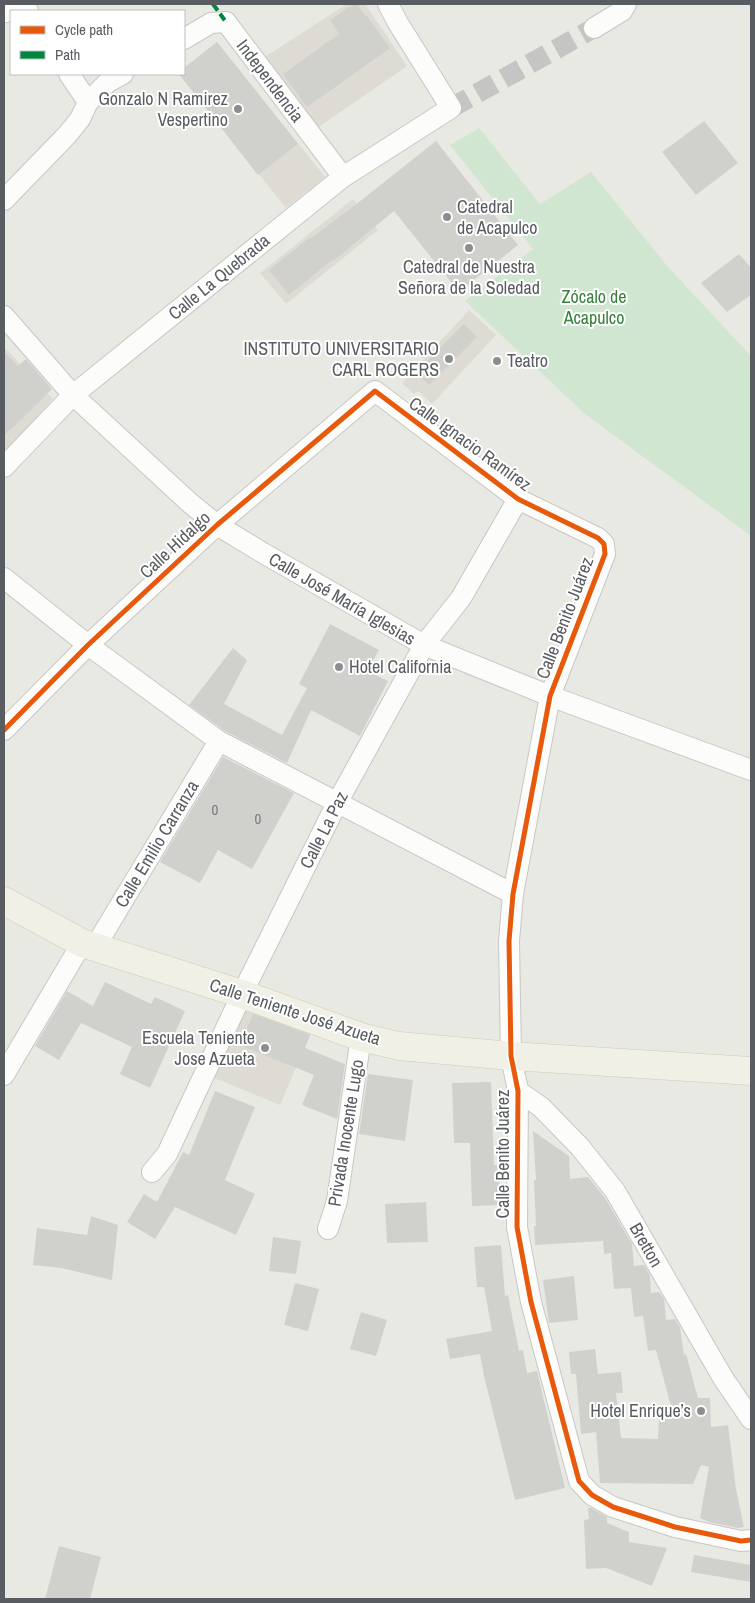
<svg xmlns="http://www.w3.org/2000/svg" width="755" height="1603" font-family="'Archivo Narrow',sans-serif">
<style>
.education{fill:#dddbd3}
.green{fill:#d1e6d0}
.building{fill:#d0d0cd}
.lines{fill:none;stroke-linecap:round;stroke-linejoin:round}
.minor-tunnel{stroke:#c5c6c3;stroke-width:20;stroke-dasharray:20 10;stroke-linecap:butt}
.minor-casing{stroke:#c6c7c6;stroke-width:22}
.tertiary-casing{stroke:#c6c7c6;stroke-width:27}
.primary-casing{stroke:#d0c9b2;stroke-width:29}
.minor{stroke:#fcfcfb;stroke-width:20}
.tertiary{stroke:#fcfcfb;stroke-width:25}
.primary{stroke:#f1f0e7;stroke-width:28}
.quiet{stroke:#00873e;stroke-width:4;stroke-dasharray:8 4;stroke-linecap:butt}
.cycleway-casing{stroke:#fff;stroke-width:8}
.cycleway{stroke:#e8590c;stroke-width:5}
.poi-dot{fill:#8b8e8f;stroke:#fff;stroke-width:2}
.labels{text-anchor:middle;stroke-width:4;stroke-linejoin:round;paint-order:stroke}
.number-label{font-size:15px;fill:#787b7d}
.street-label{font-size:18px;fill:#595d61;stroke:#fff}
.poi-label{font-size:18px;fill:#595d61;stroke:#fff;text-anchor:end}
.park-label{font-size:18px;fill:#38823d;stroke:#fff}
</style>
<rect width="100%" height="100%" fill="#e9e9e4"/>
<path class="education" d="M347 4H365L407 66 313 131 260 60Z
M217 42 325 177 286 208 179 74H184V68Z
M353 199 378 230 286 304 260 273Z
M469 310 496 335 432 404 418 391 414 394 402 383Z
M4 347 53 399 4 453Z
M245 1000 313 1028 280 1105 212 1077Z"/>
<path class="green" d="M479 128 540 204 591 172 669 268 751 356V536L585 414 465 301 533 249 450 145Z"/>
<path class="building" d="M354 4H357L365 16 366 15 390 48 307 107 283 74 339 34 330 20Z
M217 42 298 144 258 175 179 74H184V68Z
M704 121 738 163 696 195 662 152Z
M436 141 518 245 459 292 394 211 333 261 332 260 289 295 269 270 309 238 310 239 354 206Z
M739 254 751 268V295L727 312 701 283Z
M464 324 477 337 429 385 416 372Z
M4 352 18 366 26 359 52 389 4 436Z
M330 624 379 650 367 671 388 681 360 736 311 710 287 763 225 731 189 705 233 648 247 660 224 704 282 735 307 688 299 684Z
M223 757 294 793 252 869 218 850 200 883 160 862Z
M105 982 151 1004 155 997 185 1011 150 1088 120 1074 132 1047 81 1023 59 1060 35 1046 67 991 93 1006Z
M253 1014 310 1035 305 1048 345 1064 337 1119 302 1105 314 1075 240 1045Z
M368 1074 413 1080 405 1141 359 1134Z
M491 1082 494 1165H499L500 1205 472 1206 470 1143H454L452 1083Z
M215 1091 255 1107 225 1180 255 1194 236 1235 175 1207 155 1239 127 1222 144 1194 157 1202 183 1152 189 1155Z
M533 1131 569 1156 570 1179 588 1177 605 1198 632 1244 634 1266 644 1265 650 1275 651 1293 659 1292 664 1299 666 1320 675 1319 680 1327 684 1355 686 1354 698 1398H710L711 1427 728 1425 736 1489 744 1527 738 1528 709 1522 700 1518 709 1467 701 1465 693 1484 600 1483 596 1432 581 1434 576 1374H571L569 1352 595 1349 598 1374 621 1372 623 1393H616L621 1438 658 1439 659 1414H673L656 1350 648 1351 643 1316 634 1317 631 1288 614 1289 611 1253 604 1254 603 1241 535 1245 534 1226H536L534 1180H536Z
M426 1202 428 1242 387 1243 385 1204Z
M91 1216 118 1225 112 1280 61 1268 33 1265 37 1228 87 1235Z
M273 1237 301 1241 296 1274 269 1271Z
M501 1245 505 1296 508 1295 519 1351 523 1350 527 1373 537 1371 565 1488 515 1500 484 1376 480 1354 450 1359 446 1339 492 1331 484 1287H477L474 1247Z
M574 1276 578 1320 549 1323 543 1280Z
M295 1283 319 1289 308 1331 284 1325Z
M361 1312 387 1320 376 1356 350 1349Z
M588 1508H591L607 1517V1523L629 1532V1542L667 1548 652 1586 606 1568 586 1569 584 1520 589 1519Z
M59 1546 101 1557 90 1599H45Z
M694 1555 751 1565V1582L691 1572Z"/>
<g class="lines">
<path class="minor-tunnel" d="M451 108 594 28"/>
<g class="minor-casing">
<path id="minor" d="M23 4 28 11
M594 28 622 11 626 4
M184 39 211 23 226 22 343 177
M69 74 88 102
M4 200 67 135 80 119 88 102 108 82 123 74
M4 316 73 395 190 503 217 525 263 553 424 645 550 696 751 770
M4 467 73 395 343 177 451 108 398 23 388 4
M4 578 88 645 219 741 513 894
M4 730 88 645 217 525 375 391 518 499 598 538 604 544 605 554 550 696 513 894 509 941 511 1056 518 1091 517 1227 531 1302 579 1481 592 1495 613 1507 675 1527 741 1541 751 1540
M95 947 219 741
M4 1075 82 943
M518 1091 541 1107 580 1147 615 1191 723 1378 751 1419
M152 1172 167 1154 242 994 337 803 424 645 461 598 518 499
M328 1229 337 1201 361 1037"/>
</g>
<g class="tertiary-casing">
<path id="tertiary" d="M4 10 13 4"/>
</g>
<g class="primary-casing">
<path id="primary" d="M4 901 82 943 242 994 361 1037 399 1046 511 1056 751 1071"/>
</g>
<use href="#minor" class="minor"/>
<use href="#tertiary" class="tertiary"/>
<use href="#primary" class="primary"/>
<path class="quiet" d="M213 4 226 22"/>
<g class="cycleway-casing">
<path id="cycleway" d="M4 730 88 645 217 525 375 391 518 499 598 538 604 544 605 554 550 696 513 894 509 941 511 1056 518 1091 517 1227 531 1302 579 1481 592 1495 613 1507 675 1527 741 1541 751 1540"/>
</g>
<use href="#cycleway" class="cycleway"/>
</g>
<g class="poi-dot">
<circle cx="238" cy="109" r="5"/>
<circle cx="447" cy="217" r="5"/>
<circle cx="469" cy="248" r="5"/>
<circle cx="449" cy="359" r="5"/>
<circle cx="497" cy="361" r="5"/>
<circle cx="339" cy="667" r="5"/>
<circle cx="265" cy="1048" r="5"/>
<circle cx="701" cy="1411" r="5"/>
</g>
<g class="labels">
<g class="number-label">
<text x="215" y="815">0</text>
<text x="258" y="824">0</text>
</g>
<g class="street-label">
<text transform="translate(270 81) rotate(53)" y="6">Independencia</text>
<text transform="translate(219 277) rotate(-39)" y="6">Calle La Quebrada</text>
<text transform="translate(470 444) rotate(36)" y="6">Calle Ignacio Ramírez</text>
<text transform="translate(175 545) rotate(-43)" y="6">Calle Hidalgo</text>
<text transform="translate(342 599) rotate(30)" y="6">Calle José María Iglesias</text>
<text transform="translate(565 618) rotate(-69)" y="6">Calle Benito Juárez</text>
<text transform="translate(324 830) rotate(-63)" y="6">Calle La Paz</text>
<text transform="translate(157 844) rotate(-59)" y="6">Calle Emilio Carranza</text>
<text transform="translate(295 1012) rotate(18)" y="6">Calle Teniente José Azueta</text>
<text transform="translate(346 1133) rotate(-81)" y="6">Privada Inocente Lugo</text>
<text transform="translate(503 1154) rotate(-90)" y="6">Calle Benito Juárez</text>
<text transform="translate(646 1245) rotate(60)" y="6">Bretton</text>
</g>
<g class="poi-label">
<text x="228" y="105">Gonzalo N Ramirez<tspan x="228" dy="21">Vespertino</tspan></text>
<text x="457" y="213" text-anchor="start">Catedral<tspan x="457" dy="21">de Acapulco</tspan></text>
<text x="469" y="273" text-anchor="middle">Catedral de Nuestra<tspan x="469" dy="21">Señora de la Soledad</tspan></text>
<text x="439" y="355">INSTITUTO UNIVERSITARIO<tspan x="439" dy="21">CARL ROGERS</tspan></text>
<text x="507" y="367" text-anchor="start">Teatro</text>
<text x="349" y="673" text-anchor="start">Hotel California</text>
<text x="255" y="1044">Escuela Teniente<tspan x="255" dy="21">Jose Azueta</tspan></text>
<text x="691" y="1417">Hotel Enrique’s</text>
</g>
<g class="park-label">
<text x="594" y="303">Zócalo de<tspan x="594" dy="21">Acapulco</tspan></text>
</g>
</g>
<rect width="755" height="1603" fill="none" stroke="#595d61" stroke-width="10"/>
<rect x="10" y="10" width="175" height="65" fill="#ffffff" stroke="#bdbec0"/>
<rect x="20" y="26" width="25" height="8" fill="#e8590c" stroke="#bdbec0"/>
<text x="55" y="35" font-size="15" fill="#595d61">Cycle path</text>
<rect x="20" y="51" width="25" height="8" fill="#00873e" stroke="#bdbec0"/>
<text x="55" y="60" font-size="15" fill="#595d61">Path</text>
</svg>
